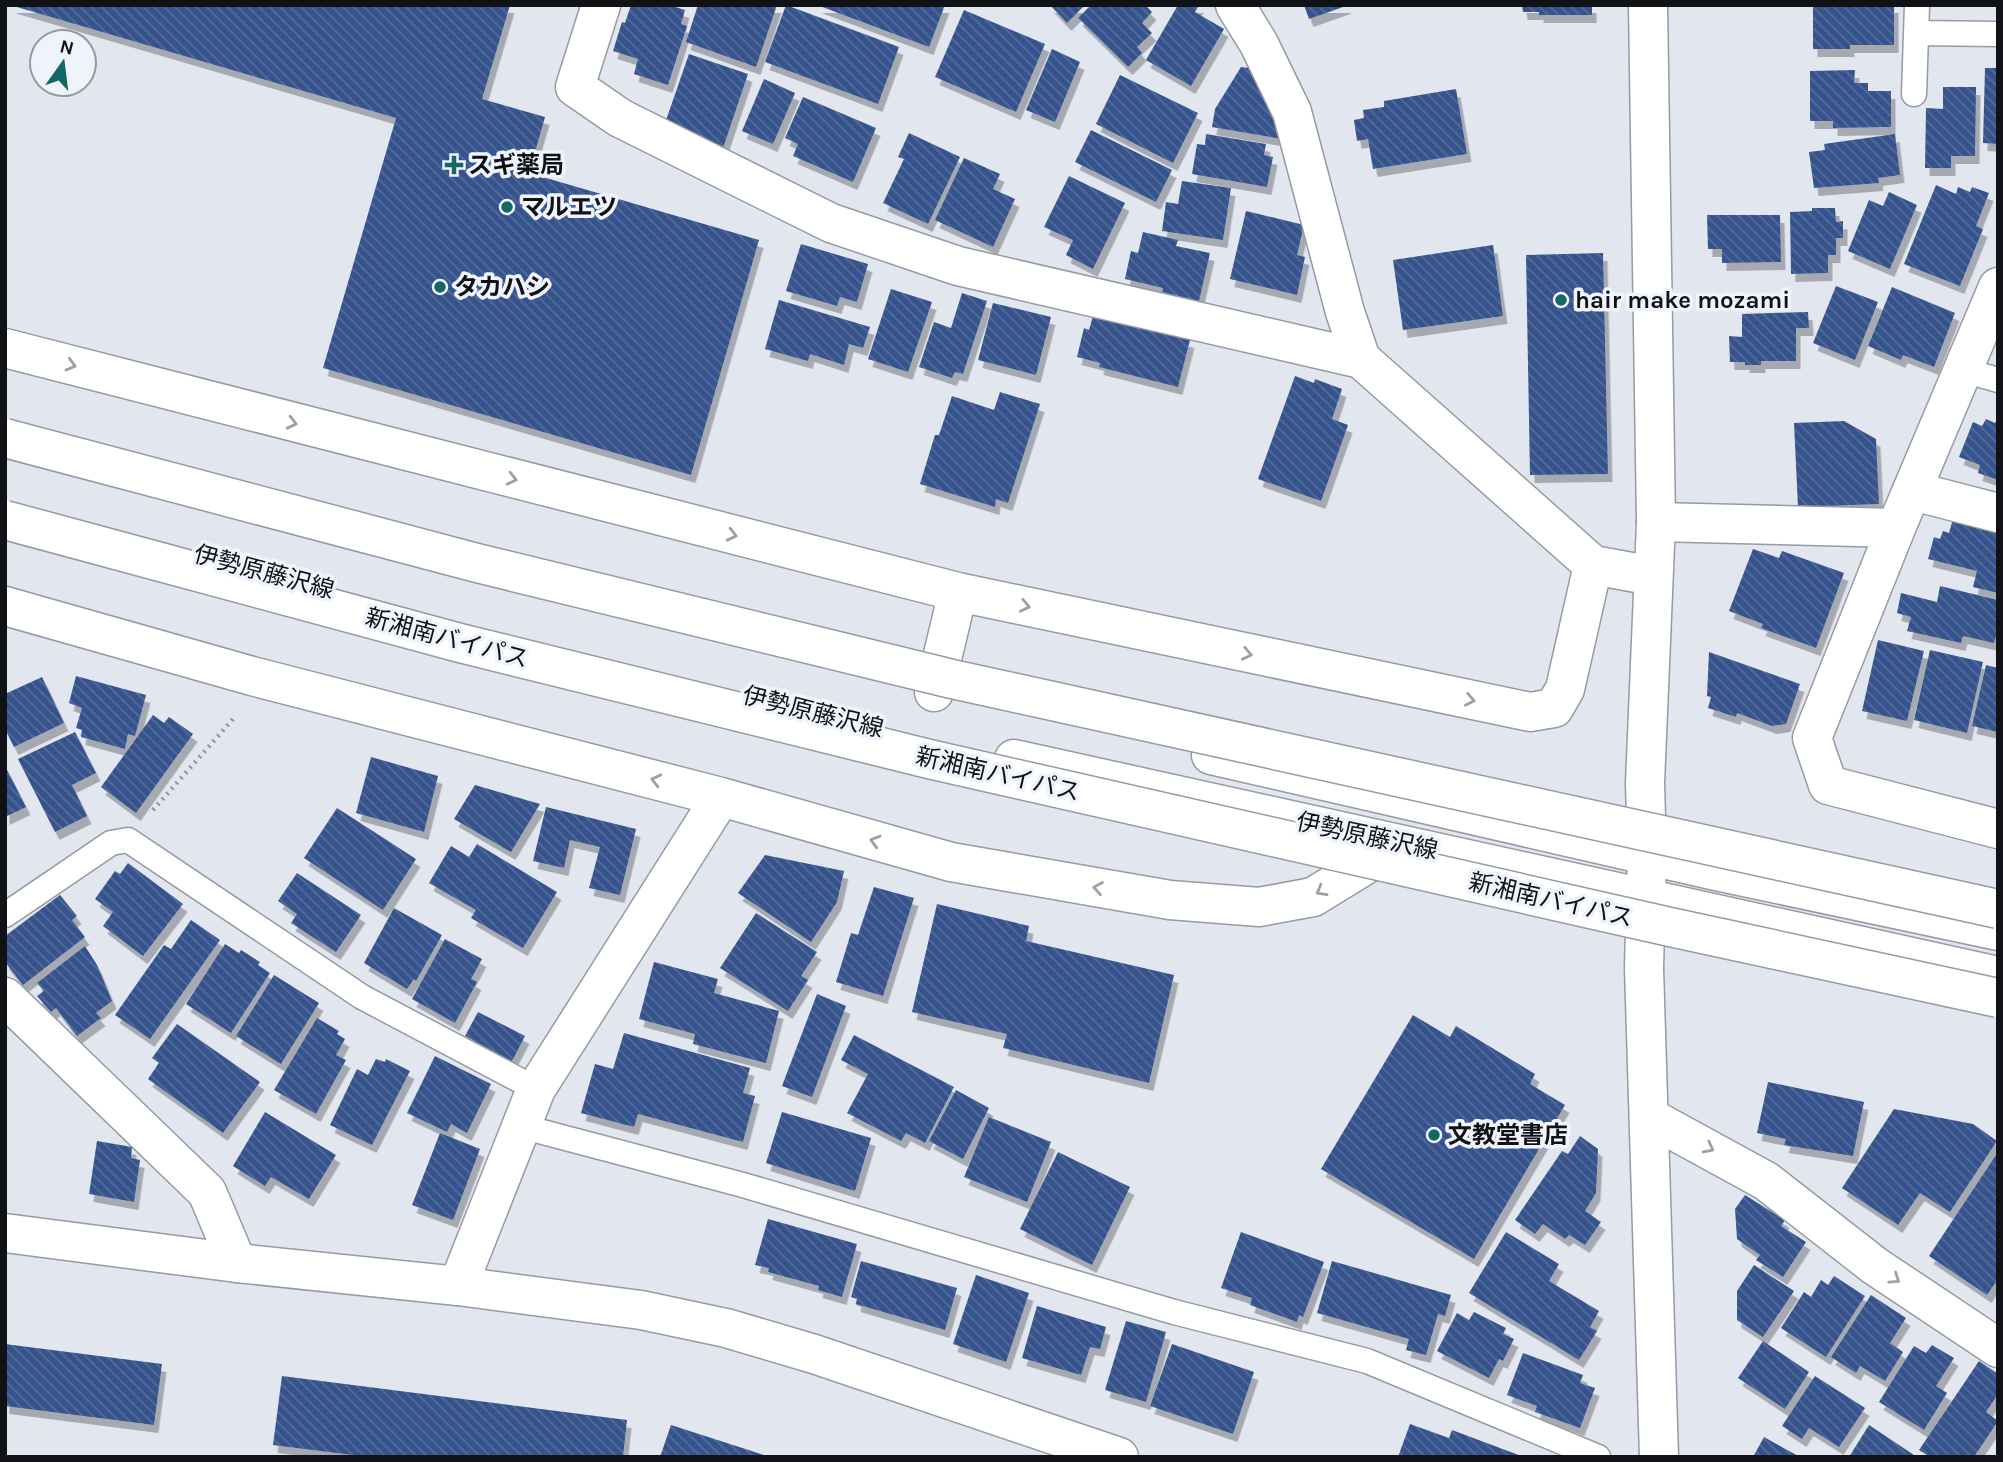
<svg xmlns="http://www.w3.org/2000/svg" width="2003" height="1462" font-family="Karla,'Noto Sans JP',sans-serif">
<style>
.building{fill:url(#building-back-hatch);filter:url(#shadow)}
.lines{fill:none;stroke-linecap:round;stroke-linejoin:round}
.service-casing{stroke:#969aa2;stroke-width:27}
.minor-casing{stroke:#969aa2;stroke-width:41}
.tertiary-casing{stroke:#969aa2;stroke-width:41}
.primary-casing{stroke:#969aa2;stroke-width:41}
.path{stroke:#92959c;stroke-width:4.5;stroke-dasharray:2 5;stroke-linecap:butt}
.service{stroke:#fff;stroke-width:24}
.minor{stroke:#fff;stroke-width:38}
.tertiary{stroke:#fff;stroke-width:38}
.primary{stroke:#fff;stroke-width:38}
.motorway-bridge-casing{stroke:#969aa2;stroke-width:41;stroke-linecap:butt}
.motorway-bridge{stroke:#fff;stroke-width:38}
.oneway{stroke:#9fa0a1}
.poi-dot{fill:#166567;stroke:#eff4fc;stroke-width:2.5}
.labels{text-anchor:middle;stroke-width:7;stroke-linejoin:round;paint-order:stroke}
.poi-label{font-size:24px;font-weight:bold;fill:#101215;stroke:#eff4fc;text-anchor:start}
.street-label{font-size:24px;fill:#101215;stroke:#eff4fc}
</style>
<defs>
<pattern id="building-back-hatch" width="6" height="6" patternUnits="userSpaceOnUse" patternTransform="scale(1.75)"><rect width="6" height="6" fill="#36538d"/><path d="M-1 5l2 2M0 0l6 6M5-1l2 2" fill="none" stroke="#566c98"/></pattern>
<filter id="shadow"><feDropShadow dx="4.5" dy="8" stdDeviation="0" flood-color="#0004"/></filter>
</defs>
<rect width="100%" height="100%" fill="#e2e6ef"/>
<path class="building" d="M10 5H510L482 99 545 117 529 173 759 240 691 475 323 368 396 118Z
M631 5H669L685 10 681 24 687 26 668 85 634 74 638 59 613 51 622 22 625 23Z
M698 5H777L756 67 686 42Z
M786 5 899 47 878 104 765 62Z
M817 5H945L929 47Z
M1050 5H1085L1067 23Z
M1091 5H1145L1152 12 1142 23 1152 33 1137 47 1142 53 1128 67 1078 18Z
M1178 5H1199L1195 12 1224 29 1191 86 1146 60Z
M1304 5H1346V6L1309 19Z
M1522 5H1592V15H1539V12H1523Z
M1813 5H1894V45H1850V49H1813Z
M964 10 1045 44 1016 112 935 77Z
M1052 49 1080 62 1055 122 1026 110Z
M689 54 748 74 721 154 664 126Z
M1241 67 1259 69 1257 85 1265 87 1263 99 1271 101 1282 139 1212 127 1215 109Z
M1985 68H1998V144L1983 143Z
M1855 70 1854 83H1868V91H1891V127L1833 128V121H1810V71Z
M1120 75 1198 113 1173 163 1096 124Z
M764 79 795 93 773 144 742 131Z
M1943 87H1976L1975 156H1951V168H1925L1926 108 1943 109Z
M1456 89 1467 154 1373 169 1368 139 1357 141 1354 120 1364 118 1363 110 1384 107V101Z
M803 97 876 128 853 182 793 156 798 144 785 138Z
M1091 130 1172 170 1156 202 1075 162Z
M909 133 960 157 928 224 883 203 904 159 898 157Z
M1206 134 1266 144 1264 155 1273 157 1267 187 1192 174 1197 144 1205 145Z
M1895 134 1900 175 1878 178 1879 183 1814 188 1809 152 1825 150 1824 144Z
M964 158 1000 174 993 189 1015 199 993 247 935 220Z
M1069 176 1125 203 1093 269 1066 255 1073 240 1044 227Z
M1182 181 1231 188 1223 240 1162 231 1166 202 1178 204Z
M1936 185 1956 194 1958 187 1970 192 1972 187 1989 193 1976 226 1983 229 1960 286 1904 264Z
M1889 192 1917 205 1890 269 1848 251 1869 200 1883 206Z
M1812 208H1835L1836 222 1843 221V238H1836V255H1828V273L1791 274 1790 212 1812 211Z
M1246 211 1304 225 1297 255 1305 257 1297 295 1230 279Z
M1707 215H1780L1781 262 1722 263V249H1708Z
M1143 232 1178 240 1176 246 1210 253 1199 301 1162 292 1163 288 1125 279 1131 251 1138 253Z
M801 244 868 264 857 302 840 297 837 306 786 291Z
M1493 245 1503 316 1403 330 1393 260Z
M1603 253 1608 474 1530 475 1526 255Z
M1836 286 1878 302 1855 360 1813 343Z
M1892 287 1955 313 1934 367 1903 355 1901 360 1868 346Z
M891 289 932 302 908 372 868 359Z
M962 293 987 301 963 374 955 372 952 378 919 367 934 322 951 328Z
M779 300 870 327 863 348 849 344 844 365 810 354 808 361 765 349Z
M993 303 1051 317 1036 375 978 360Z
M1808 312 1809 328H1796V361H1761V365H1745V362H1730L1729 336 1742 337V314Z
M1093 316 1190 340 1178 387 1099 367 1100 363 1077 357 1084 328 1089 330Z
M1295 376 1314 383 1315 379 1342 389 1332 419 1348 425 1321 501 1258 479Z
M1000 392 1040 404 1008 503 996 499 995 507 920 484 935 435H939L952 396 994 410Z
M1998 418V480L1978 473 1980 465 1959 457 1973 422 1982 426 1986 419 1995 423Z
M1844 421 1876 439 1879 504 1798 507 1794 423Z
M1953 519 1998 531V593L1973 587 1977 571 1928 559 1934 537 1940 539 1943 531 1949 533Z
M1753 549 1779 558 1782 551 1844 573 1816 648 1761 628 1763 624 1729 611Z
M1940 586 1998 600V630L1994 643 1963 636 1961 643 1907 631 1911 617 1897 613 1901 593 1937 602Z
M1878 640 1924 651 1907 721 1862 711Z
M1930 650 1983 662 1967 733 1914 720Z
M1709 652 1800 684 1786 724 1772 726 1737 713 1736 717 1708 708 1711 697 1707 696Z
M1986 665 1998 668V732L1972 726Z
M76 676 146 695 135 736 128 734 125 749 81 737 82 730 76 728 82 708 69 703Z
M42 677 64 723 14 747 5 729V694Z
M153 715 164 723 169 717 193 734 136 813 101 787Z
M75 732 96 773 72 785 87 816 55 832 18 759Z
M371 757 438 776 424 832 356 813Z
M5 766 26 807 5 817Z
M475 785 540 804 511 852 454 819Z
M546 807 636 829 620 895 589 888 600 847 570 840 564 868 533 861Z
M337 808 416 859 383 910 304 858Z
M477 844 557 892 523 948 471 918 476 910 429 883 451 846 469 857Z
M765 855 844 871 837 902 811 942 738 893Z
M128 863 183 904 143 956 103 926 113 912 95 899 115 871 120 874Z
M297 873 361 915 336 952 291 923 297 914 278 901Z
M874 887 914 898 883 996 836 982 851 933 858 935Z
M60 895 77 916 72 920 85 937 23 985 5 962V936Z
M937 904 1029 926 1026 941 1174 975 1149 1083 1003 1048 1007 1034 912 1012Z
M394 908 442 935 416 981 414 979 407 989 364 963Z
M756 913 817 952 801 976 808 980 788 1011 720 968Z
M191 920 220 940 150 1039 115 1015 164 945 171 949Z
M445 939 482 959 471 979 477 982 455 1023 412 999Z
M225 944 239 953 241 950 260 962 258 965 270 973 231 1033 186 1004Z
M85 946 97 965 112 1001 96 1013 101 1018 77 1036 56 1008 51 1012 37 996 44 991 37 983Z
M654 962 718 979 714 993 779 1011 766 1063 693 1044 695 1034 639 1019Z
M274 975 319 1003 281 1064 236 1036Z
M817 994 846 1006 812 1097 782 1086Z
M478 1012 525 1036 512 1061 465 1036Z
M1413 1015 1450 1037 1456 1026 1535 1074 1530 1084 1565 1105 1474 1259 1321 1169Z
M317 1018 339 1031 337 1034 345 1039 336 1055 346 1060 316 1114 274 1090Z
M177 1024 260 1082 223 1133 148 1079 159 1063 152 1058Z
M624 1033 750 1068 743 1093 755 1096 743 1142 638 1114 634 1127 581 1113 595 1064 613 1069Z
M854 1035 954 1087 925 1143 906 1133 901 1141 847 1113 868 1074 841 1060Z
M435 1056 491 1084 467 1133 451 1124 447 1132 407 1113Z
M376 1059 385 1062 386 1059 410 1071 372 1145 330 1125 357 1069 368 1075Z
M1768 1082 1864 1102 1853 1156 1784 1145 1786 1139 1757 1133Z
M956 1090 989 1108 963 1159 929 1141Z
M1894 1109 1973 1124 1997 1141 1950 1212 1920 1193 1898 1225 1842 1188Z
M265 1112 336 1155 309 1199 271 1177 265 1186 233 1166Z
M782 1112 871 1138 855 1191 766 1163Z
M989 1117 1051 1142 1027 1202 964 1177Z
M440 1133 480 1149 453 1220 412 1205Z
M1580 1136 1598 1149 1596 1193 1585 1211 1601 1222 1585 1245 1569 1235 1565 1239 1543 1224 1535 1234 1515 1220 1562 1151 1568 1154Z
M97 1141 132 1147 131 1158 140 1160 134 1202 89 1194Z
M1058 1152 1130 1187 1092 1265 1020 1229Z
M1998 1152V1279L1987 1295 1929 1256Z
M1745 1195 1785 1220 1781 1226 1806 1242 1783 1277 1756 1260 1760 1255 1737 1239 1735 1209Z
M768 1219 857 1244 842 1297 818 1290 819 1286 768 1272 769 1268 755 1265Z
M1241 1232 1324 1262 1303 1317 1299 1315 1297 1322 1250 1305 1252 1298 1221 1288Z
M1506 1232 1559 1264 1549 1281 1599 1311 1590 1327 1597 1331 1579 1360 1469 1293Z
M861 1261 957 1288 945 1330 856 1304 857 1299 851 1297Z
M1332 1261 1451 1295 1445 1316 1438 1314 1426 1355 1406 1350 1409 1339 1317 1313Z
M1754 1265 1794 1291 1763 1337 1737 1320V1291Z
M976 1275 1029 1293 1006 1362 953 1344Z
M1834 1276 1865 1296 1826 1357 1781 1328 1804 1292 1811 1297 1821 1280 1828 1285Z
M1871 1295 1906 1318 1890 1343 1903 1352 1885 1381 1860 1366 1856 1373 1831 1357Z
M1037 1306 1106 1327 1100 1349 1090 1347 1081 1375 1022 1358Z
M1474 1312 1506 1328 1503 1334 1514 1339 1503 1361 1499 1359 1489 1378 1437 1351 1457 1313 1469 1320Z
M1126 1321 1166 1332 1146 1402 1105 1390Z
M1763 1341 1809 1372 1785 1409 1738 1378Z
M5 1344 162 1364 154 1425 5 1406Z
M1172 1344 1254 1372 1233 1434 1150 1406Z
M1932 1345 1954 1358 1936 1386 1947 1393 1924 1430 1879 1402 1914 1346 1926 1353Z
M1523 1353 1583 1375 1580 1383 1595 1388 1580 1428 1535 1412 1537 1406 1507 1395Z
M1979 1361 1998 1374V1394L1986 1412 1998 1421 1974 1457H1930L1919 1450Z
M282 1376 627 1420 623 1457H368L273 1445Z
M1815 1376 1865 1408 1839 1447 1809 1428 1802 1439 1782 1426Z
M1410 1424 1449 1438 1452 1430 1524 1457H1398Z
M671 1425 767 1456V1457H660Z
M1869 1425 1917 1457H1849Z
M1764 1437 1800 1457H1753Z"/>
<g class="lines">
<g class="service-casing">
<path id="service" d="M1916 33 1998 34
M1914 94 1917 5
M1963 370 1998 380
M5 915 111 843 128 840 362 997 536 1089
M520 1126 743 1185 1174 1312 1367 1361 1598 1457"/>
</g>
<g class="minor-casing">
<path id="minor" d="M601 5 575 87 620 118 831 223 958 266 1361 359
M1235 5 1259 44 1292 112 1345 312 1361 359 1593 565 1653 576
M1998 287 1896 528 1812 738 1828 785 1998 829
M5 348 958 592 934 692
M1913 491 1998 513
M1656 522 1896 528
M958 592 1530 712 1554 708 1565 689 1593 565
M5 606 252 676 721 797 951 862 1170 900 1259 907 1313 897 1396 846
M5 997 207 1192 237 1263
M1649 1117 1766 1181 1875 1266 1998 1348
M458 1286 536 1089 721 797"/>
</g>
<g class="tertiary-casing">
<path id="tertiary" d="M1648 5 1656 522 1645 783 1647 854 1644 968 1659 1457
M5 1233 237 1263 458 1286 641 1310 726 1328 814 1354 1119 1457"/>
</g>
<g class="primary-casing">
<path id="primary" d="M1211 755 1716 871 1998 931
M1014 759 1998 976"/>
</g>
<path class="path" d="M153 810 233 719"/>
<use href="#service" class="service"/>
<use href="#minor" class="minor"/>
<use href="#tertiary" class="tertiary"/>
<use href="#primary" class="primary"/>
<g class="motorway-bridge-casing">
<path id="motorway-bridge" d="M5 438 477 563 952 679 1998 909
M5 520 460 643 929 759 1670 927 1998 998"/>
</g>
<use href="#motorway-bridge" class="motorway-bridge"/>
</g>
<defs><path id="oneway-chevron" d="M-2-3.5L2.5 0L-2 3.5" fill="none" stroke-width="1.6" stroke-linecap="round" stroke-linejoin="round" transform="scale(1.75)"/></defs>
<g class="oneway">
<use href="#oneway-chevron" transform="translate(71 365) rotate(15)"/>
<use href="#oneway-chevron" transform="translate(292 423) rotate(14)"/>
<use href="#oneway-chevron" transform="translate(512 479) rotate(14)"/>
<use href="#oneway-chevron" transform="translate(732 535) rotate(14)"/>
<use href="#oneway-chevron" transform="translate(1025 606) rotate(12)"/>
<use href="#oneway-chevron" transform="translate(1247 654) rotate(12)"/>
<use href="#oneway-chevron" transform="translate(1470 700) rotate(11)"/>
<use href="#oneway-chevron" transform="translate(656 780) rotate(-166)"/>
<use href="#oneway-chevron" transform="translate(875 841) rotate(-164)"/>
<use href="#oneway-chevron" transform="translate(1098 888) rotate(-170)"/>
<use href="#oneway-chevron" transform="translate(1321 891) rotate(150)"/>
<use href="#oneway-chevron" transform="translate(1709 1148) rotate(28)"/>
<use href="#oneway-chevron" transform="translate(1895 1279) rotate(34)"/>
</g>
<g class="poi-dot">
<path d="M450.5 154.5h7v7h7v7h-7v7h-7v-7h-7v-7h7z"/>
<circle cx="507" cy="207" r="7"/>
<circle cx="440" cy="287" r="7"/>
<circle cx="1561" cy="300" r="7"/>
<circle cx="1434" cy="1135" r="7"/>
</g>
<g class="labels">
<g class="poi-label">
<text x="468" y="173">スギ薬局</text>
<text x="521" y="215">マルエツ</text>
<text x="454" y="295">タカハシ</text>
<text x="1575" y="308">hair make mozami</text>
<text x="1448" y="1143">文教堂書店</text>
</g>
<g class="street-label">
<text transform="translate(264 572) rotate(15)" y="8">伊勢原藤沢線</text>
<text transform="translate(447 638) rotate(15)" y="8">新湘南バイパス</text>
<text transform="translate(813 712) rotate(14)" y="8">伊勢原藤沢線</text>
<text transform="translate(998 774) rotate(13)" y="8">新湘南バイパス</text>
<text transform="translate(1367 836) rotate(12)" y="8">伊勢原藤沢線</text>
<text transform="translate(1551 900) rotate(13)" y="8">新湘南バイパス</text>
</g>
</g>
<rect width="2003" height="1462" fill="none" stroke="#101215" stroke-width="14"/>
<g transform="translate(63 63) rotate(14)"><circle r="33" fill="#eff4fc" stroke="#969aa0" stroke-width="2"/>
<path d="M0-5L12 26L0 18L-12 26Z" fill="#166567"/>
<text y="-10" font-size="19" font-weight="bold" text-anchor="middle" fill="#101215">N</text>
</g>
</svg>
